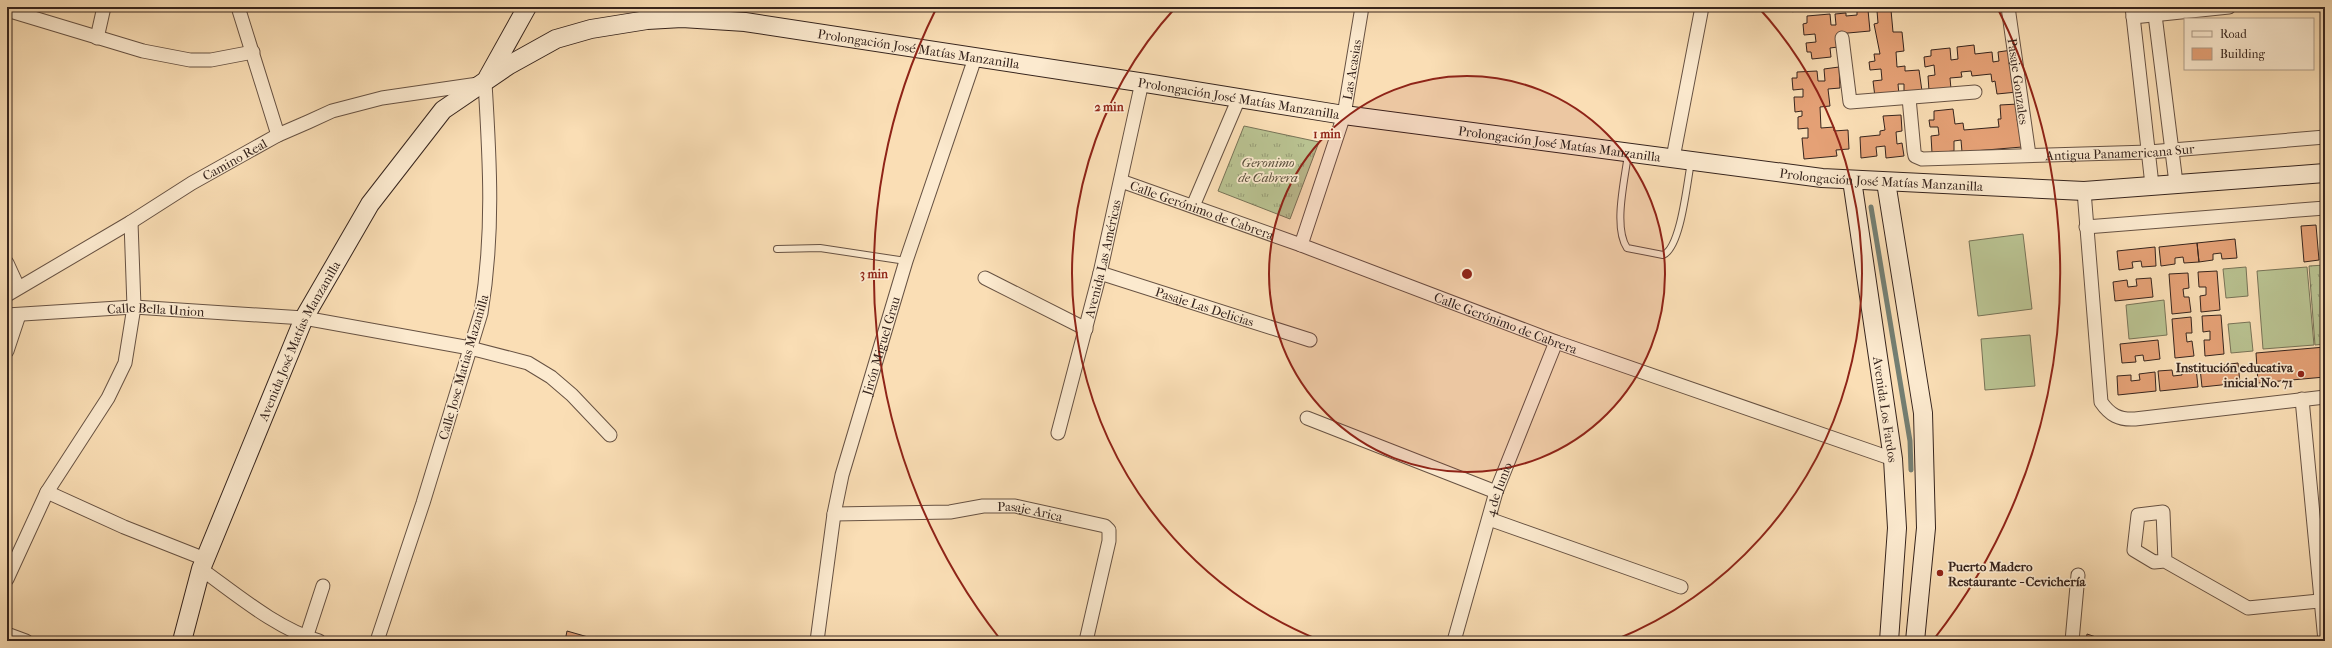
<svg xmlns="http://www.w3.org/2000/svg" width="2332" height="648" font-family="'IM FELL French Canon',serif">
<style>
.grass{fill:url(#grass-tufts);stroke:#787357}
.garden{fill:#b9c291;stroke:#787357}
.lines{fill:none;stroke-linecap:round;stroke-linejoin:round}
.stream{stroke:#747f73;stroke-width:5}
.building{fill:#e5a176;stroke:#36241d}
.lane-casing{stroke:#675243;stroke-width:8}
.street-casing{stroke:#675243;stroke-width:15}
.secondary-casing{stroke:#36241d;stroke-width:20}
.path{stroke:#36241d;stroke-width:2.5;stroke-dasharray:3 2;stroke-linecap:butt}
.lane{stroke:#fceacf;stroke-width:6}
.street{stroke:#fceacf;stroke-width:13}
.secondary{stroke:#fceacf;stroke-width:18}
.ring{fill:none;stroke:#8f2418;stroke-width:2}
.poi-dot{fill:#8f2418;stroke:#fceacf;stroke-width:1.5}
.labels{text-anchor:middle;stroke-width:3.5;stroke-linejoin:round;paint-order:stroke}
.street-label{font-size:13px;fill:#36241d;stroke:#fceacf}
.park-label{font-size:13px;font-style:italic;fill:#574c3a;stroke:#fceacf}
.poi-label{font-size:13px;font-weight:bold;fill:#36241d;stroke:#fceacf;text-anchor:end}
.centre{fill:#8f2418;stroke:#fceacf;stroke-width:2}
.ring-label{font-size:12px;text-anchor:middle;font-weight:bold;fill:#8f2418;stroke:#fceacf;stroke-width:3.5;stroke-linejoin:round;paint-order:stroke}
</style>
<defs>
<pattern id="grass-tufts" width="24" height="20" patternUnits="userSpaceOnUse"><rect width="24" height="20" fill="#b9c291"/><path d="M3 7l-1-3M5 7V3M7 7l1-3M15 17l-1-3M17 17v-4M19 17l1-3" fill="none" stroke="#979d76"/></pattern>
</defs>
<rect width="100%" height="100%" fill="#fadeb5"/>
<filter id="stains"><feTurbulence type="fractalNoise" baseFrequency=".005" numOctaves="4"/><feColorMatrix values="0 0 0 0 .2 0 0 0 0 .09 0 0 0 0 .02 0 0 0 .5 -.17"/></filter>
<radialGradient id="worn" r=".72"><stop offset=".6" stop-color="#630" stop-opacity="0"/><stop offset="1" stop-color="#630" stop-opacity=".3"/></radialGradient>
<path class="grass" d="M1244 126 1319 142 1290 219 1218 191Z
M2325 265V344L2315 345 2309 266Z"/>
<path class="garden" d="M2023 234 2032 309 1978 316 1969 241Z
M2246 267 2248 296 2226 298 2223 269Z
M2307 267 2314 345 2263 349 2257 271Z
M2164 300 2167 335 2129 339 2126 305Z
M2250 322 2253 351 2231 353 2228 324Z
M2030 335 2035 386 1985 390 1981 339Z"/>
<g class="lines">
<path class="stream" d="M1871 207 1910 441 1911 470"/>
</g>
<path class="building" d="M1868 10 1870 31 1837 34 1838 47 1830 48 1831 57 1812 59 1811 52H1807L1806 43 1816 42 1815 34 1804 35 1803 24 1807 23V16L1830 14 1831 25H1836L1835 14 1846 13V16L1857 15V11Z
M1891 10 1893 32H1902L1904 51 1896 52 1897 67 1905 66V71L1919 70 1922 91 1904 93V84H1898L1899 95 1875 97 1873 81 1882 80 1881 69 1870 70 1869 62 1875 61 1874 54H1880L1874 24 1878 23 1877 11Z
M1974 45 1975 54 1992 52 1993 62 1999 61 1998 52 2012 50 2017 92 1997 94 1995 81 1992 82 1991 74 1972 76 1971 71 1961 72 1962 77 1950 78 1951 89 1929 91 1928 76 1935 75 1934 65 1925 67 1924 57 1931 56V50L1950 48 1951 60 1958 59 1957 47Z
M1839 67 1840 88 1828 89 1830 106 1820 107 1821 128 1834 127V131L1848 130 1849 149 1836 150 1837 156 1804 159 1802 138H1808V128L1798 129V117L1802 116V111L1795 112 1794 97H1803V89L1793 90 1792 78H1797V72L1817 71 1818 81H1825L1824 69Z
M2018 104 2019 119H2017L2022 147 1962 152 1961 140 1954 141V151L1932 153 1931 136 1939 135 1938 127H1930L1929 120H1934V111L1953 109 1955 124 1963 123 1964 130 1999 127 1998 119H2001L2000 105Z
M1901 115 1902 131 1896 132 1897 144 1902 143 1904 156 1886 158 1885 146 1876 147 1877 156 1861 158 1860 137 1880 135V131L1885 130 1883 116Z
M2316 225 2319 260 2304 262 2301 226Z
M2235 239 2237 258 2222 259 2221 253 2213 254V260L2199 262 2197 243Z
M2197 243 2199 262 2184 263 2183 257 2175 258V264L2161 266 2159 247Z
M2155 247 2156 266 2142 267 2141 261 2132 262 2133 268 2119 270 2117 251Z
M2217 271 2220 310 2201 312 2200 296 2206 295V287H2199L2198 272Z
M2188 273 2189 288 2183 289 2184 297H2189L2191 312 2172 314 2169 274Z
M2151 278 2153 297 2115 301 2113 282 2127 280 2128 287 2137 286 2136 279Z
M2221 315 2224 354 2205 356 2204 340H2210V331L2203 332 2202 316Z
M2191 317 2192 333H2186L2187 342 2192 341 2194 356 2175 358 2172 319Z
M2158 340 2160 359 2144 361 2143 355 2135 356 2136 362 2122 363 2120 344Z
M2325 347V377L2258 383 2256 353Z
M2238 363 2240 383 2202 387 2200 368 2214 366 2215 372 2223 371V365Z
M2196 368 2198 387 2160 391 2158 371 2172 370 2173 376 2182 375 2181 369Z
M2155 372 2156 391 2118 395 2117 376 2131 375V381L2140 380 2139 374Z
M567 631 602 641H565Z
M2087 634 2108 641H2086Z"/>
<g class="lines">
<g class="lane-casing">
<path id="lane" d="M1628 154C1625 179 1613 227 1627 248L1663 255C1681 248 1687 182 1691 162
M777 249 820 248 906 261"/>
</g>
<g class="street-casing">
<g id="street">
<path d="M238 7 278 135"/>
<path id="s1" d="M2008 7 2029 155"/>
<path d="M2132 7 2152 185"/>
<path d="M2154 7 2176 183"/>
<path d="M7 10 143 51 190 60H211L253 52"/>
<path d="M2133 17 2229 7"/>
<path d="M97 38 104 7"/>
<path d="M1842 38 1850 102 1975 92"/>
<path id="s2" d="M1909 98 1914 151 1915 156 1922 159 2149 152 2325 137"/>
<path d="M1673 158 1702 7"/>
<path id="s3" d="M1121 181 1301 245 1556 342 1893 459"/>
<path d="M2084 191 2101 402C2110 415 2119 420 2135 419L2325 397"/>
<path d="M1193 206 1239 98"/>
<path d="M2086 227 2325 208"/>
<path id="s4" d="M1301 245 1344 115 1362 7"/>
<path d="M7 263 18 287"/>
<path id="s5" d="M1100 273 1310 340"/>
<path d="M985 278 1086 329"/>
<path id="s6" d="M7 295 131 222 192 183 278 135 308 122 332 111 382 98 485 83C490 163 494 234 481 313L423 503 377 641"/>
<path id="s7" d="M7 315 134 307 304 318 470 348 528 363 551 377 572 395 610 435"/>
<path d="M7 351 19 315"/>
<path d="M2302 399 2325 641"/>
<path d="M1307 418 1496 492"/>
<path id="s8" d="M1058 433 1100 273 1142 82"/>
<path d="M47 492 124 527 205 559"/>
<path id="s9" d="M834 514 950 512 983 506H1015L1105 526 1109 530V541L1086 641"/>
<path d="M1489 519 1681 587"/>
<path d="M2165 561 2163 512 2138 515 2134 550 2154 562 2165 561 2248 608 2319 601"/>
<path d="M201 569C236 594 277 629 319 641"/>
<path d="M7 579 47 492 108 398 125 363 134 307 131 222"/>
<path d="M7 634 26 641"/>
<path d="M306 638 323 586"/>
<path id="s10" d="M817 641 834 514 842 475 906 261 975 58"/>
<path id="s11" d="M1454 641 1496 492 1556 342"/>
<path d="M2072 641 2078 575"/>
</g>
</g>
<g class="secondary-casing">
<g id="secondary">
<path d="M488 77 527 7"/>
<path id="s12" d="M1852 180 1893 459 1897 528 1889 641"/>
<path d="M1886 182 1923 413 1926 528 1915 641"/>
<path id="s13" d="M182 641 201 569 304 318 370 204 443 110 509 65 556 39 591 29 647 20 682 18 745 22 1152 84 1344 115 1822 178 2084 191 2325 173"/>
</g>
</g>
<path class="path" d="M1792 12 1793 7"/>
<use href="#lane" class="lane"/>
<use href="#street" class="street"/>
<use href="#secondary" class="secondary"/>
</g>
<circle cx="1467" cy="274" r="198" fill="#8f2418" fill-opacity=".12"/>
<g class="ring">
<circle cx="1467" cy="274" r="198"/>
<path d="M1319 640A395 395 0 0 1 1176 7M1758 7A395 395 0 0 1 1615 640"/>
<path d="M1000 639A593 593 0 0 1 936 9M1998 9A593 593 0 0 1 1934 639"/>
</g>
<g class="poi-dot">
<circle cx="2301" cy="374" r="4"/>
<circle cx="1940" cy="573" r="4"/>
</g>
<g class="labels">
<g class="street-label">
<text dy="5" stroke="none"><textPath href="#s13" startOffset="1097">Prolongación José Matías Manzanilla</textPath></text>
<text dy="5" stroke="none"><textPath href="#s4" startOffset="183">Las Acasias</textPath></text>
<text dy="5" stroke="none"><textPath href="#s1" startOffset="75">Pasaje Gonzales</textPath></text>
<text dy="5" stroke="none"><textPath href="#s13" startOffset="1421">Prolongación José Matías Manzanilla</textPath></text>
<text dy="5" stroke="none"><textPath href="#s13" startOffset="1745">Prolongación José Matías Manzanilla</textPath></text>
<text dy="5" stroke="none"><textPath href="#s2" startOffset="264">Antigua Panamericana Sur</textPath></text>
<text dy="5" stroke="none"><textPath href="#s6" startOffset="265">Camino Real</textPath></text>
<text dy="5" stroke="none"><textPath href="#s13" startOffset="2069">Prolongación José Matías Manzanilla</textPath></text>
<text dy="5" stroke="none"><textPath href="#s3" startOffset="86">Calle Gerónimo de Cabrera</textPath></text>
<text dy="5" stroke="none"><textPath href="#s8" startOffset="180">Avenida Las Américas</textPath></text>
<text dy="5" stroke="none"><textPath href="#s5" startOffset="110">Pasaje Las Delicias</textPath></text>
<text dy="5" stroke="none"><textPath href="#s7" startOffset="149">Calle Bella Union</textPath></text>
<text dy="5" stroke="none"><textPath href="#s3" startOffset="410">Calle Gerónimo de Cabrera</textPath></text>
<text dy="5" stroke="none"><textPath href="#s13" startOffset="323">Avenida José Matías Manzanilla</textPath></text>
<text dy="5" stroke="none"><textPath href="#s10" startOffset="303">Jirón Miguel Grau</textPath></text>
<text transform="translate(463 367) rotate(-74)" y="5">Calle Jose Matias Mazanilla</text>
<text dy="5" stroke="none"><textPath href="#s12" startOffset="232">Avenida Los Fardos</textPath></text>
<text dy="5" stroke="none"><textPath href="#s11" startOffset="158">4 de Junio</textPath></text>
<text dy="5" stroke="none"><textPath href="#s9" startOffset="197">Pasaje Arica</textPath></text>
</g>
<g class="park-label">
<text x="1268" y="167">Geronimo<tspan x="1268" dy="15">de Cabrera</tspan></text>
</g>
<g class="poi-label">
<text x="2293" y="372">Institución educativa<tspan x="2293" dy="15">inicial No. 71</tspan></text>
<text x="1948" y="571" text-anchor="start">Puerto Madero<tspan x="1948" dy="15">Restaurante - Cevichería</tspan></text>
</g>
</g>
<circle cx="1467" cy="274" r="6" class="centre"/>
<g class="ring-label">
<text x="1109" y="111">2 min</text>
<text x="1327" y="138">1 min</text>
<text x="874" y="278">3 min</text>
</g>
<rect width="2332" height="648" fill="none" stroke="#fadeb5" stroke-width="24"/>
<rect x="8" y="8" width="2316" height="632" fill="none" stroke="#36241d" stroke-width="2"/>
<rect x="12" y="12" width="2308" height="624" fill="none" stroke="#36241d"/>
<rect x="2184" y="18" width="130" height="52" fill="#fceacf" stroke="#ad9b88"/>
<rect x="2192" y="31" width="20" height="6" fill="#fceacf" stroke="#ad9b88"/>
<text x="2220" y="38" font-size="12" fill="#36241d">Road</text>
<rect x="2192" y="48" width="20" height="12" fill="#e5a176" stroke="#ad9b88"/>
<text x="2220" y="58" font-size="12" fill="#36241d">Building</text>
<rect width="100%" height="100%" filter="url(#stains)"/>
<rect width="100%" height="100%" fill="url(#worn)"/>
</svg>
